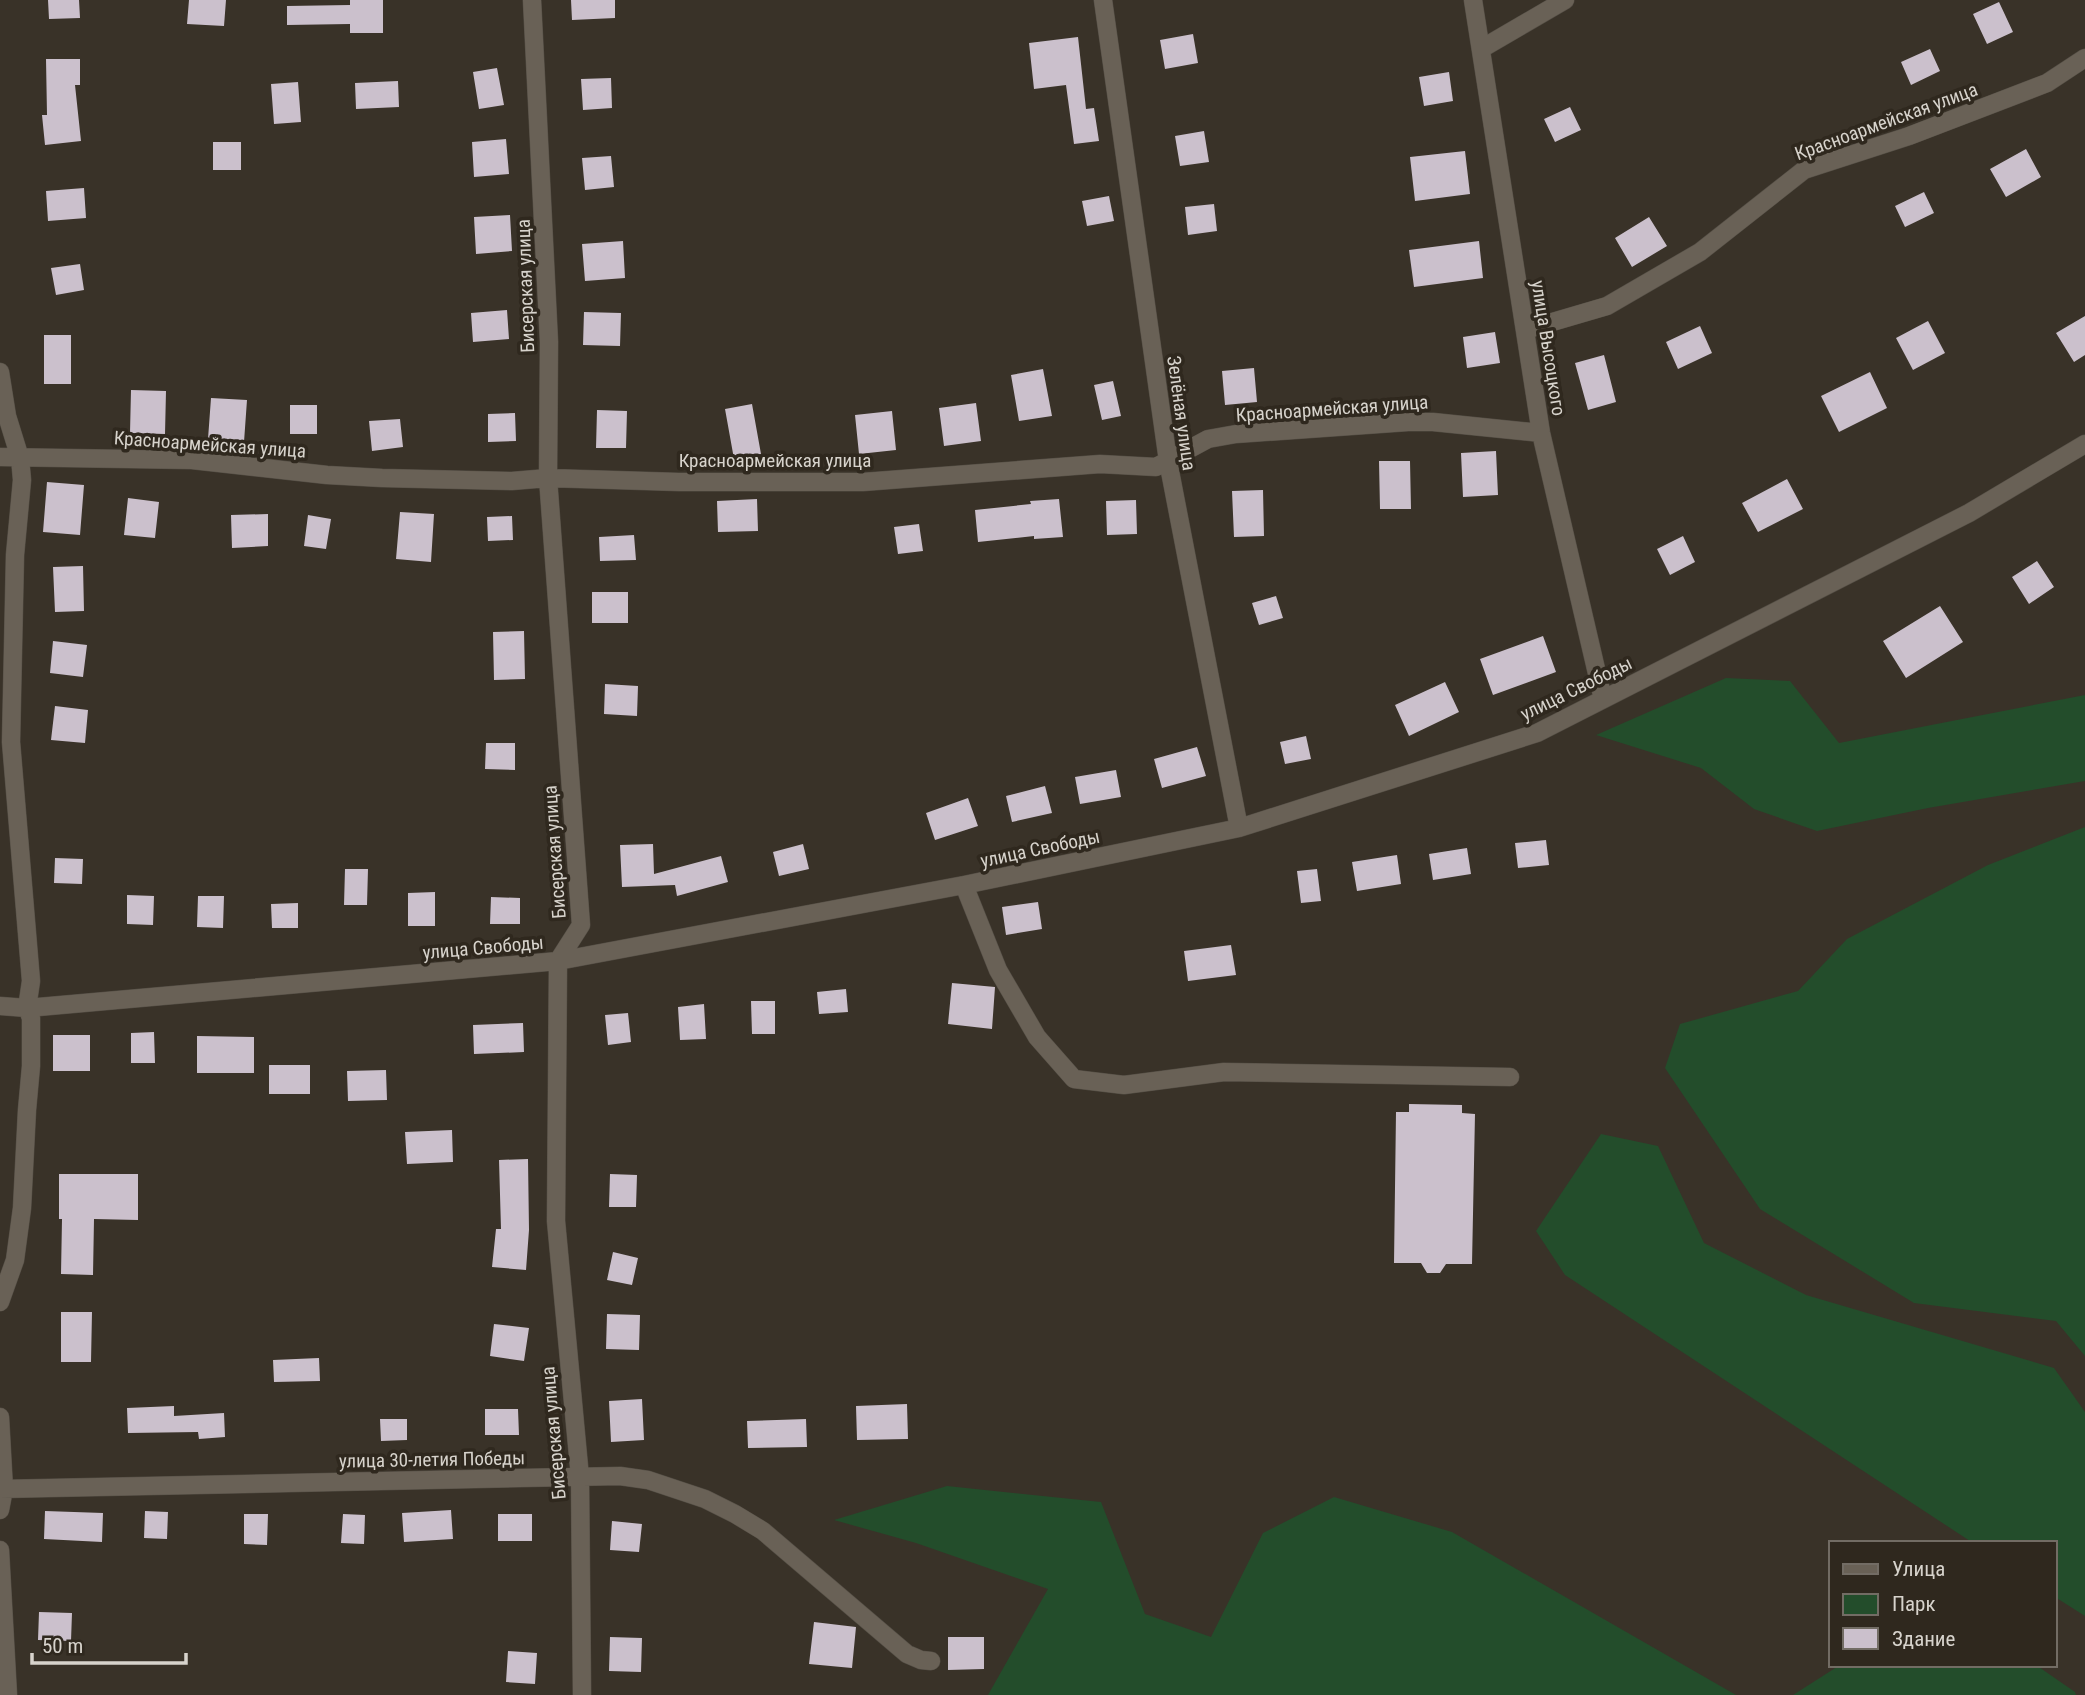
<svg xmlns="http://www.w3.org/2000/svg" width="2085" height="1695" font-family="'Roboto Condensed',sans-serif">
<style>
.green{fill:#234d2b}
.building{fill:#cbc0cc}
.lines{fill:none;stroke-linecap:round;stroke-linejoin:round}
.minor-casing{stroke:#544e45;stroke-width:19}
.minor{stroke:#696156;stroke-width:18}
.labels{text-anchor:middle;stroke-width:7;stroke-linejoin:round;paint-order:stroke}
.street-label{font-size:19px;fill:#d7d3cc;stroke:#2f281e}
</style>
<rect width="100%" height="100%" fill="#393228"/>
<path class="green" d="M1726 678 1790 681 1839 743 2085 695V781L1928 808 1817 831 1754 809 1701 768 1596 735Z
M2085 827V1356L2056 1321 1914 1303 1760 1209 1665 1068 1680 1024 1798 991 1847 939 1988 865Z
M1601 1134 1658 1146 1704 1243 1806 1295 2054 1368 2085 1412V1616L2055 1597V1543H1973L1565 1275 1536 1231Z
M947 1486 1101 1502 1145 1614 1211 1637 1263 1533 1334 1497 1452 1532 1736 1695H988L1048 1589 916 1543 834 1520Z
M1840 1665H2036L2075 1692 2076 1695H1793Z"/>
<path class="building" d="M48 0H79L80 18 49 19Z
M189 0H226L224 26 187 24Z
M350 0H383V33H350V24L287 25V6L350 5Z
M571 0H615V18L572 20Z
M1999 2 2013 32 1987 44 1973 14Z
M1193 34 1198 63 1165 69 1160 40Z
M1078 37 1086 109 1094 108 1099 141 1074 144 1066 85 1034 89 1029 43Z
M1930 49 1940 71 1911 85 1901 62Z
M46 59H80V85H75L81 141 45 145 42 115H47Z
M497 68 504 105 479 109 473 72Z
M1449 72 1453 101 1424 106 1419 77Z
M611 78 612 108 583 110 581 79Z
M398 81 399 107 356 109 355 83Z
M298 82 301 122 274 124 271 84Z
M1570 107 1581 130 1555 142 1544 119Z
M1204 131 1209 162 1180 166 1175 136Z
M506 139 509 174 474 177 472 142Z
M213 142H241V170H213Z
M2026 149 2041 177 2006 197 1990 169Z
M1465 151 1470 194 1415 201 1410 157Z
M611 156 614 187 585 190 582 158Z
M84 188 86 218 48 221 46 191Z
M1924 192 1934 213 1905 227 1895 206Z
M1109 196 1114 221 1087 226 1082 201Z
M1214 204 1217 231 1188 235 1185 207Z
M510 215 512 251 476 254 474 217Z
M1649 217 1667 246 1632 267 1615 238Z
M623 241 625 278 585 281 582 244Z
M1479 241 1483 278 1414 287 1409 250Z
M80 264 84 290 56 295 51 268Z
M507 310 509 339 473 342 471 313Z
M584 312 621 313 620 346 583 345Z
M2085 316V355L2074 362 2056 333Z
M1928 321 1945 353 1913 370 1896 338Z
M1700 326 1712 353 1678 369 1666 342Z
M1495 332 1500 363 1467 368 1463 337Z
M44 335H71V384H44Z
M1604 355 1616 402 1588 410 1575 363Z
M1254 368 1257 402 1225 405 1222 371Z
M1043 369 1052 416 1019 421 1011 375Z
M1870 372 1887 408 1839 432 1821 396Z
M1113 381 1121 416 1102 420 1094 385Z
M131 390 166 391 165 434 130 433Z
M211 398 247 400 244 442 208 439Z
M976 403 981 441 944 446 939 408Z
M752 404 761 454 734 459 725 409Z
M290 405H317V434H290Z
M597 410 627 411 626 448H596Z
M892 411 896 450 859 454 855 415Z
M515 413 516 441 488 442V414Z
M400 419 403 447 372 451 369 421Z
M1496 451 1498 495 1463 497 1461 453Z
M1379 461H1410L1411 509H1380Z
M1787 479 1803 509 1758 532 1742 503Z
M47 482 84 485 80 535 43 532Z
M1263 490 1264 536 1234 537 1232 491Z
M128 498 159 502 155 538 124 535Z
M757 499 758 531 718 532 717 501Z
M1059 499 1063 537 1034 539V536L978 542 975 510 1031 504 1030 501Z
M1136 500 1137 534 1107 535 1106 501Z
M400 512 434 514 431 562 396 559Z
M268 514V546L232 548 231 515Z
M308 515 331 519 326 549 304 546Z
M512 516 513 540 488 541 487 517Z
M919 524 923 551 898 554 894 527Z
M634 535 636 560 600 561 599 537Z
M1683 536 1695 562 1670 575 1657 549Z
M2037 561 2054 587 2029 604 2012 577Z
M83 566 84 611 55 612 53 567Z
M592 592H628V623H592Z
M1276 596 1283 618 1259 625 1252 603Z
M1940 606 1963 642 1906 678 1883 641Z
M524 631 525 679 494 680 493 632Z
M1543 636 1556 672 1493 695 1480 659Z
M53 641 87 645 83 677 50 673Z
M1445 682 1459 712 1409 736 1395 705Z
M605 684 638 686 637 716 604 714Z
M55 706 88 710 85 743 51 740Z
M1306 736 1311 759 1285 764 1280 742Z
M486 743H515V770L485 769Z
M1197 747 1206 776 1162 788 1154 759Z
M1116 770 1121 797 1080 804 1075 777Z
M1045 786 1052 813 1012 822 1006 796Z
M968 798 978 826 935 840 926 813Z
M1546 840 1549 865 1518 868 1515 843Z
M653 844 654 874 721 856 728 882 677 896 675 885 622 887 620 845Z
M803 844 809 869 779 876 773 852Z
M1467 848 1471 874 1433 880 1429 854Z
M1397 855 1401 884 1357 891 1352 862Z
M55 858 83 859 82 884 54 883Z
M345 869H368L367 905H344Z
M1317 869 1321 901 1301 903 1297 871Z
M435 892V926H408V893Z
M127 895 154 896 153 925 127 924Z
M198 896H224L223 928 197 927Z
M491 897 520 898V924H490Z
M1038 902 1042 929 1006 935 1002 907Z
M298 903V928H272L271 904Z
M1231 945 1236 975 1188 981 1184 951Z
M952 983 995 987 992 1029 948 1024Z
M846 989 848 1012 819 1014 817 992Z
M751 1001H775V1034H752Z
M704 1004 706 1039 680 1040 678 1007Z
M628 1013 631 1042 608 1045 605 1015Z
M523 1023 524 1052 474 1054 473 1025Z
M154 1032 155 1063H131V1033Z
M53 1035H90V1071H53Z
M197 1036 254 1037V1073H197Z
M269 1065H310V1094H269Z
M386 1070 387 1100 348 1101 347 1071Z
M1409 1104 1462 1105V1113L1475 1114 1472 1264H1446L1440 1273H1427L1421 1263H1394L1396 1112H1409Z
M452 1130 453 1162 407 1164 405 1132Z
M528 1159 529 1230 526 1270 492 1267 496 1229H501L499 1160Z
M59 1174H138V1220L94 1219 93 1275 61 1274 62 1219H59Z
M610 1174 637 1175 636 1207H609Z
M613 1252 638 1258 632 1285 607 1280Z
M61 1312H92L91 1362H61Z
M607 1314 640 1315 639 1350 606 1349Z
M494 1324 529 1328 524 1361 490 1356Z
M319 1358 320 1381 274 1382 273 1360Z
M642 1399 644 1440 611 1442 609 1401Z
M907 1404 908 1439 857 1440 856 1406Z
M174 1406V1416L224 1413 225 1437 199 1439 198 1432 128 1433 127 1408Z
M485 1409H518L519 1435H485Z
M380 1419H407V1440L381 1441Z
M806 1419 807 1447 748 1448 747 1421Z
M451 1510 453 1539 404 1542 402 1513Z
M45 1511 103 1513 102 1542 44 1539Z
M145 1511 168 1512 167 1539 144 1538Z
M244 1514H268L267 1545 244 1544Z
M343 1514 365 1515 364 1544 341 1543Z
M498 1514H532V1541H498Z
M612 1521 642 1524 639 1552 610 1550Z
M39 1612 72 1613 71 1641 38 1640Z
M814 1622 856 1627 852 1668 809 1664Z
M610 1637 642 1638 641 1672 609 1671Z
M948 1637H984V1669L948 1670Z
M508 1651 537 1653 535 1684 506 1682Z"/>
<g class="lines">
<g class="minor-casing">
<path id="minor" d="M532 0 549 342 548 478 581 925 558 961 556 1221 580 1477 582 1695
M1103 0 1168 461 1239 828
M1473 0 1541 433 1603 699
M1481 49 1565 0
M1525 330 1607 306 1700 252 1804 170 1909 136 2047 83 2085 58
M0 372 7 416 20 458 22 480 15 555 11 742 31 981 27 1008 31 1018V1066L27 1110 22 1208 15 1260 0 1302
M0 457 192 460 327 475 382 478 512 481 548 478 679 482H863L1100 464 1156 467 1208 439 1236 434 1408 422H1433L1541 433
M964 885 998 970 1037 1037 1074 1079 1124 1085 1224 1072 1510 1077
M0 1006 27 1008 558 961 964 885 1239 828 1537 733 1969 513 2085 444
M0 1417 4 1489 0 1510
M0 1489 620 1476 648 1480 705 1499 735 1514 763 1531 907 1654 921 1660 931 1661
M0 1550 8 1695"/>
</g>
<use href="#minor" class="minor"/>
</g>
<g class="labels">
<g class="street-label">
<text transform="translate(1886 121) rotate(-20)" y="7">Красноармейская улица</text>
<text transform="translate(525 286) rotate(-92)" y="7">Бисерская улица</text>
<text transform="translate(1549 348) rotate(81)" y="7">улица Высоцкого</text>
<text transform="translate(1332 408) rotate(-4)" y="7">Красноармейская улица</text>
<text transform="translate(1182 413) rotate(82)" y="7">Зелёная улица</text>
<text transform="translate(210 444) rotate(4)" y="7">Красноармейская улица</text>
<text x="775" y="467">Красноармейская улица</text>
<text transform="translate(1576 688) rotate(-26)" y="7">улица Свободы</text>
<text transform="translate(1040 848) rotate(-12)" y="7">улица Свободы</text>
<text transform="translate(554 852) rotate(-94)" y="7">Бисерская улица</text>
<text transform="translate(483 947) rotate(-5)" y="7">улица Свободы</text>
<text transform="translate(553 1433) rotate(-95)" y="7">Бисерская улица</text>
<text transform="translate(432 1459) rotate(-1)" y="7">улица 30-летия Победы</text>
</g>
</g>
<rect x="1829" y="1541" width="228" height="126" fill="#2f281e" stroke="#726c64" stroke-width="2"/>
<rect x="1843" y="1564" width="35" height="10" fill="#696156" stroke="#726c64" stroke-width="2"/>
<text x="1892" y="1576" font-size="21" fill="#d7d3cc">Улица</text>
<rect x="1843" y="1594" width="35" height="21" fill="#234d2b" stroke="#726c64" stroke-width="2"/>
<text x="1892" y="1611" font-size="21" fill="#d7d3cc">Парк</text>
<rect x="1843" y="1628" width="35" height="21" fill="#cbc0cc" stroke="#726c64" stroke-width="2"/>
<text x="1892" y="1646" font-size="21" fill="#d7d3cc">Здание</text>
<path d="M32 1653v10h154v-10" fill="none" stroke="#d7d3cc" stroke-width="3.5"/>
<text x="42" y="1653" font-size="21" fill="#d7d3cc" stroke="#2f281e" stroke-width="5" paint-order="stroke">50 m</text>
</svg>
